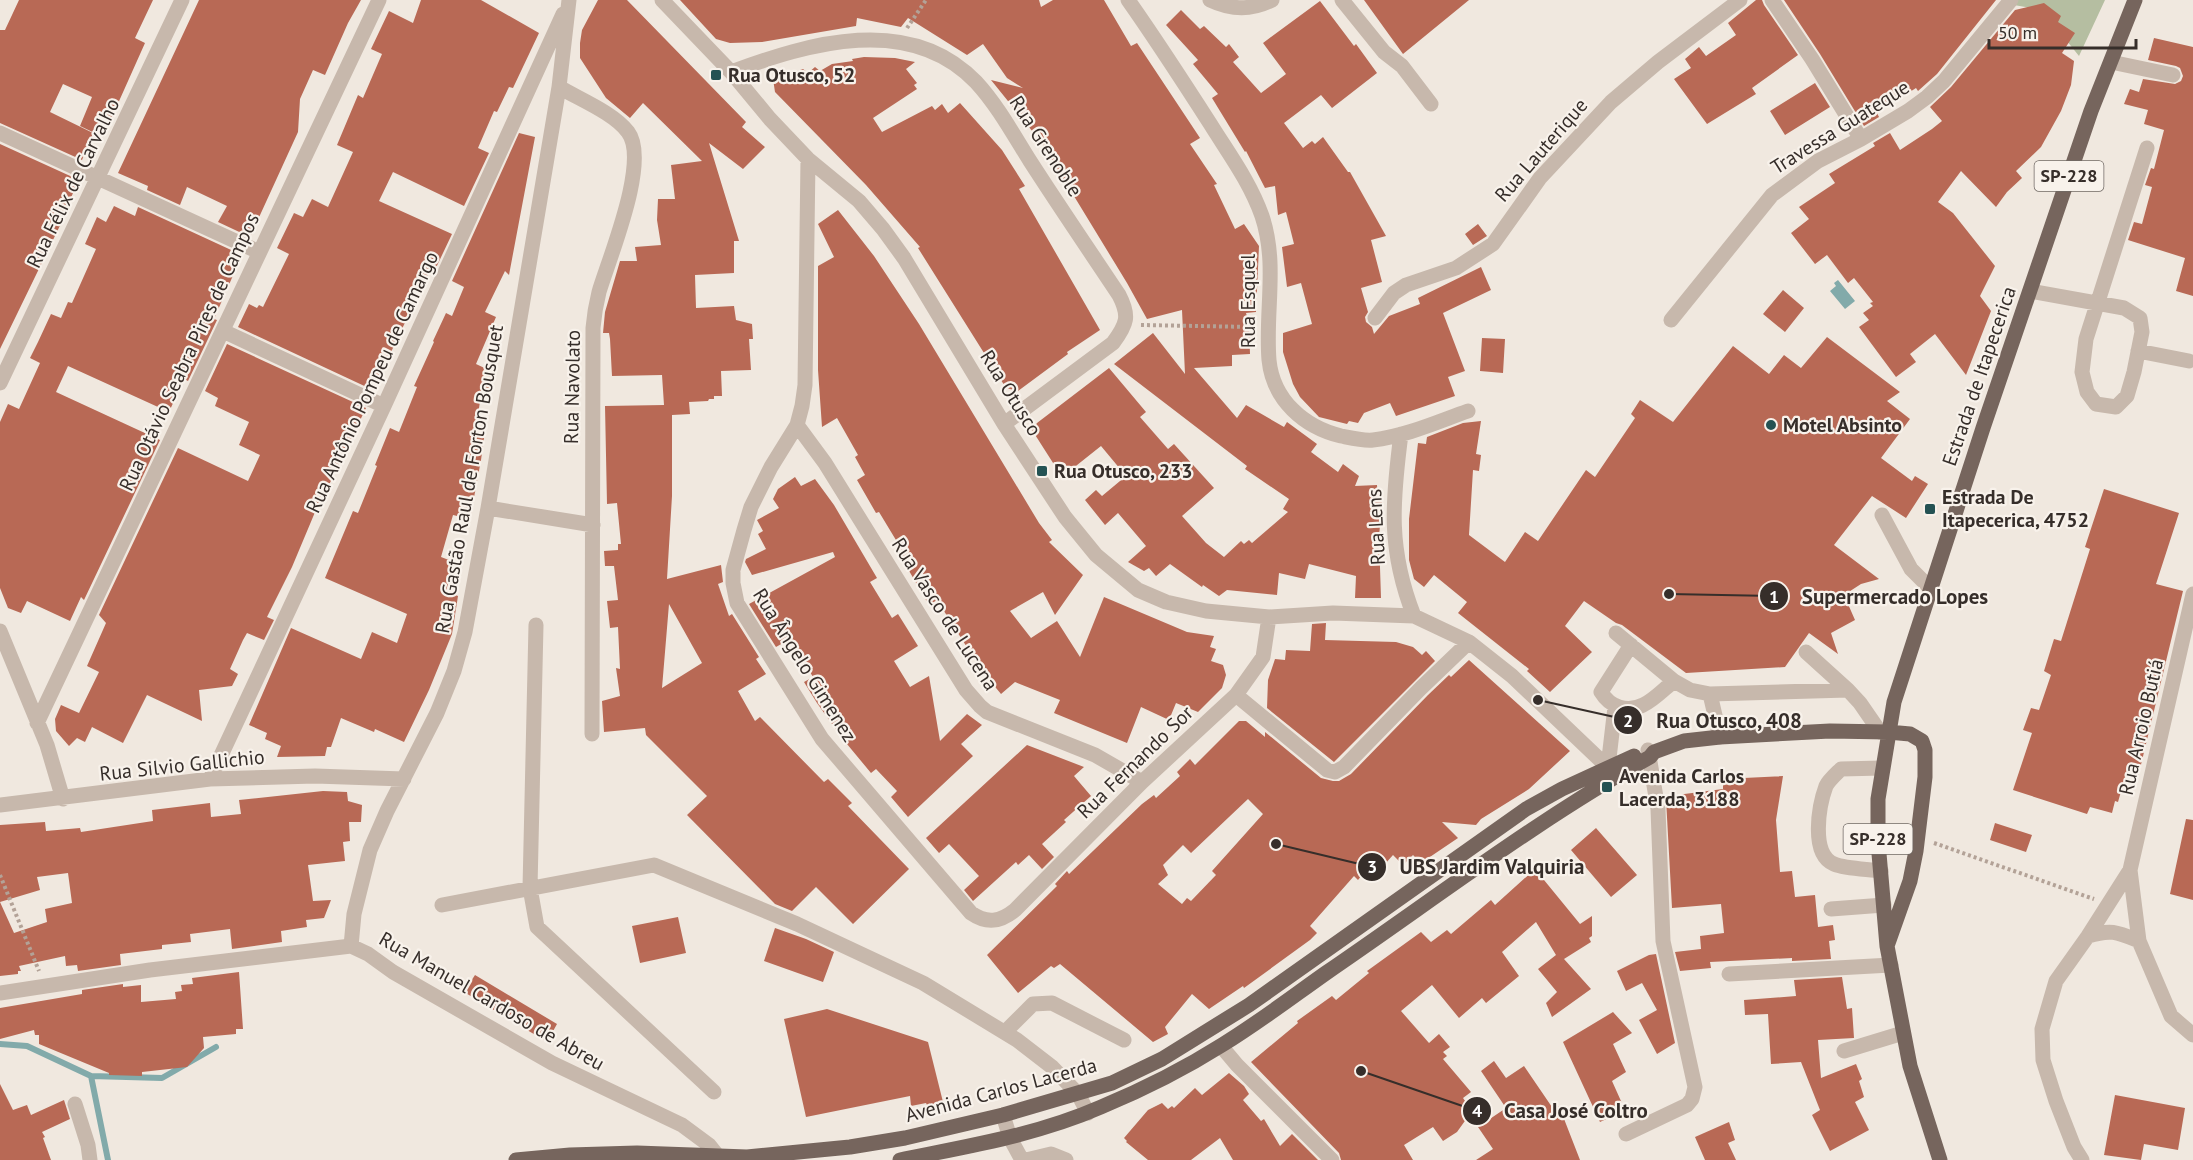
<svg xmlns="http://www.w3.org/2000/svg" width="2193" height="1160" font-family="'PT Sans',sans-serif">
<style>
.green{fill:#b5bea1}
.water{fill:#82aaaa}
.lines{fill:none;stroke-linecap:round;stroke-linejoin:round}
.stream{stroke:#82aaaa;stroke-width:6}
.building{fill:#b86955;fill-rule:evenodd}
.path{stroke:#b3a297;stroke-width:4;stroke-dasharray:3 3;stroke-linecap:butt}
.minor{stroke:#c7b8ac;stroke-width:15}
.major{stroke:#76655d;stroke-width:15}
.poi-dot{fill:#245253;stroke:#f8f2eb;stroke-width:2}
.labels{text-anchor:middle;stroke-width:4.5;stroke-linejoin:round;paint-order:stroke}
.shield{fill:#f8f2eb;stroke:#706964;stroke-width:1.5}
.shield-label{font-size:18px;font-weight:bold;fill:#362e2a}
.poi-label{font-size:20px;font-weight:bold;fill:#362e2a;stroke:#f8f2eb;text-anchor:start}
.street-label{font-size:20px;fill:#362e2a;stroke:#f8f2eb}
.leader{fill:none;stroke:#362e2a;stroke-width:2}
.callout-dot{fill:#362e2a;stroke:#f8f2eb;stroke-width:2}
.mark-label{font-size:18px;text-anchor:middle;font-weight:bold;fill:#fff}
.callout-label{font-size:21px;text-anchor:middle;font-weight:bold;fill:#362e2a;stroke:#f8f2eb;stroke-width:4.5;stroke-linejoin:round;paint-order:stroke}
</style>
<rect width="100%" height="100%" fill="#f0e8df"/>
<path class="green" d="M2018 0H2105L2079 56 2042 10 2014 5Z"/>
<path class="water" d="M1838 280 1855 301 1845 309 1830 291 1836 286 1834 283Z"/>
<g class="lines">
<path class="stream" d="M0 1044 27 1046 91 1076 108 1160
M91 1076 162 1078 216 1047"/>
</g>
<path class="building" d="M19 0H153L135 38 145 43 103 137 80 126 92 97 63 84 50 112 93 133 82 160 0 123V30H5Z
M199 0H361L348 23 325 75 313 70 300 99 298 132 250 237 218 222 227 206 187 187 180 205 147 190 148 186 118 173Z
M421 0H481L539 33 513 88 509 87 497 112 494 111 478 148 489 153 464 206 393 172 379 201 452 234 434 272 430 270 373 390 238 327 249 304 257 308 259 305 263 307 289 254 277 248 294 213 303 217 312 199 328 207 353 152 337 145 358 95 363 98 382 54 371 49 389 11 413 23Z
M598 0H627L746 122 742 127 765 147 743 169 709 143 739 241H734V273L695 275 696 308 734 306 736 320 752 324 753 339H749L751 370 721 371 722 396H714V399H709L708 401 689 402 690 414 672 415V496L667 579 721 565 723 582 718 584 729 616 732 614 759 657 756 659 766 674 738 691 755 721 760 717 824 782 828 779 852 803 848 806 909 869 853 924 816 887 792 911 775 904 687 815 707 796 646 735 645 728 604 732 602 701 620 696 616 668 620 669 618 627 610 628 607 601 618 600 614 566H605L604 551 618 550V544H621L617 503 607 504 605 406 664 405 662 375 612 376 610 339 609 333H603L605 312 620 261H637L635 247 661 245 657 220 658 199H675L671 165 702 161 643 103 630 118 606 98 580 58V43L582 30ZM669 604 702 663 662 688Z
M680 0H1039L1041 7 1053 0H1104L1131 46 1137 43 1200 138 1190 144 1217 184 1214 185 1235 229 1244 224 1259 246 1256 312 1246 313 1249 324 1250 354 1232 355V366L1194 368 1237 418 1246 405 1284 427 1287 422 1317 444 1311 452 1338 472 1343 464 1359 476 1355 486 1377 485 1378 502H1382L1379 537 1381 598H1355L1356 576 1309 564 1305 579 1279 573 1277 595 1227 590 1219 596 1203 585 1202 587 1170 564 1156 576 1149 568 1144 571 1128 562 1146 546 1118 513 1105 525 1085 500 1096 490 1102 496 1126 476 1101 446 1062 477 1032 430 1037 423 1109 368 1146 412 1140 417 1168 449 1174 444 1214 488 1182 516 1206 543 1224 557 1241 541 1244 544 1249 540 1252 543 1288 512 1283 509 1289 499 1245 469 1247 466 1114 364 1153 333 1185 374 1182 310 1147 319 1127 283 1041 142 991 80 1023 88 1007 78 983 44 967 55 908 18 901 27 857 18 856 26 762 42 730 43 716 39Z
M1364 0H1469L1403 54Z
M1756 0H1762L1764 5 1798 55 1752 88 1756 94 1707 124 1674 79 1691 68 1685 59 1699 47 1706 56 1736 35 1728 23Z
M1784 0H1996L1937 74 1918 91 1916 88 1877 113 1879 117 1864 126 1820 54Z
M1320 1 1354 46 1356 44 1377 73 1332 108 1321 95 1284 123 1303 148 1312 141 1315 144 1323 137 1348 172H1350L1386 236 1371 240 1382 282 1361 288 1368 312 1365 317 1366 322 1372 327 1374 334 1389 316 1420 304 1418 298 1481 267 1491 290 1443 313 1465 371 1448 377 1455 396 1396 416 1390 403 1364 413 1358 423 1349 421 1347 424 1319 417 1300 397 1293 384 1283 352V333L1312 324 1301 283 1287 287 1282 247 1294 244 1286 212 1278 215 1275 186 1265 188 1246 151 1245 152 1212 98 1218 94 1193 64 1198 60 1166 25 1181 10 1200 29 1204 26 1226 47 1229 44 1239 57 1233 62 1261 93 1286 74 1263 43Z
M2044 3 2061 16 2058 22 2075 33 2062 53 2074 61 2071 85 2061 111 2041 147 2016 171 2022 178 2007 192 1996 207 1961 171 1938 202 1953 213 1995 266 1980 296 1991 311 1966 375 1935 334 1910 354 1916 362 1896 377 1859 327 1869 320 1863 313 1873 306 1870 303 1873 302 1854 278 1848 283 1827 255 1815 264 1791 233 1809 219 1799 207 1835 183 1829 174 1875 146 1873 143 1890 133 1900 150 1932 129 1942 121 1930 107 1951 87 2015 10Z
M2154 38 2193 47V296L2176 291 2185 258 2128 240 2134 222 2142 224 2152 187 2145 185 2151 168 2154 169 2164 130 2144 124 2148 110 2124 104 2130 89 2139 92 2143 79 2175 84 2181 81 2183 76 2180 68 2176 66 2148 60Z
M864 57 895 58 915 62 906 69 917 83 914 85 917 89 873 118 882 132 932 106 935 110 942 104 948 113 960 103 1002 150 1025 186 1019 189 1100 330 1067 352 1068 354 1018 391 1006 388 918 248 920 247 866 185 775 92 773 79 803 69 808 73 815 67 820 71 832 64 853 61 852 59Z
M1815 83 1830 107 1785 135 1770 111Z
M519 133 535 137 509 275 505 271 485 312 496 317 476 364 493 372 490 392 482 388 475 435 484 438 481 460 470 519 453 515 441 557 454 562 446 591 458 596 452 634 429 690 404 742 375 729 374 732 341 718 331 747H327L325 756 277 757 281 746 265 739 267 733 249 725 291 628 361 659 372 632 397 643 407 614 325 578 353 511 358 513 377 466 375 465 390 428 399 432 417 387 414 386 434 342 433 341 446 313 452 316 464 287 452 281Z
M0 144 79 180 68 204 70 205 0 349Z
M114 206 135 216 138 207 242 255 217 312 214 319 217 320 188 381 184 379 169 412 68 366 56 392 160 440 84 600 81 597 70 621 27 601 21 613 8 608 0 588V422L8 404 19 409 40 363 30 358 38 342 51 314 61 318 68 302 72 303 96 249 85 244 97 217 106 222Z
M838 210 874 256 919 324 1039 523 1052 540 1049 542 1083 575 1055 615 1043 592 1010 611 1031 638 1057 621 1080 657 1104 597 1187 632 1214 636 1210 647 1216 649 1211 661 1223 665 1226 675 1222 688 1198 712 1176 703 1169 720 1141 707 1127 743 1054 713 1060 700 1015 682 1001 694 982 671 937 600 929 605 898 552 902 550 879 512 876 513 857 480 865 475 855 457 858 455 837 418 822 427 818 370V266L834 257 818 224Z
M1478 224 1487 236 1473 245 1465 234Z
M1783 290 1804 308 1785 332 1763 314Z
M1827 337 1900 392 1887 401 1910 419 1881 458 1912 481 1915 476 1928 484 1906 518 1872 496 1834 545 1879 579 1861 584 1844 595 1855 620 1831 633 1838 654 1809 633 1785 667 1686 673 1622 625 1616 623 1584 601 1565 626 1592 652 1550 692 1527 671 1529 669 1458 613 1467 602 1434 575 1424 587 1414 579 1409 560V519L1418 443 1426 444 1427 437 1463 423 1481 421 1476 454 1481 455 1479 471 1473 470 1469 535 1505 562 1525 532 1538 541 1586 470 1595 477 1635 418 1631 414 1640 400 1673 422 1733 346 1769 374 1784 355 1801 368Z
M1482 338 1505 339 1503 373 1480 371Z
M227 344 366 408 328 487 326 486 292 567 267 617 274 620 264 640 247 633 243 640 230 669 238 674 232 686 199 690 202 721 147 695 123 743 92 727 85 742 77 738 69 746 56 731 55 719 61 705 79 713 99 672 87 666 106 623 99 615 178 448 248 481 260 455 239 445 249 422 215 406 218 398 205 391Z
M795 477 801 486 815 479 834 505 877 578 870 582 892 618 898 614 918 646 894 661 910 687 929 676 940 741 967 714 982 725 961 744 973 756 908 817 891 797 897 791 876 769 871 773 842 738 817 703 804 682 813 677 790 639 776 647 749 604 835 557 833 552 752 575 745 562 746 559 766 549 758 534 763 531 757 520 779 508 773 499 778 489Z
M2104 489 2179 513 2156 584 2183 591 2138 777 2126 774 2118 802 2115 801 2112 813 2090 807 2087 814 2013 790 2032 733 2023 730 2031 708 2039 710 2051 675 2044 671 2054 639 2061 641 2090 549 2085 547Z
M1326 623 1325 640 1396 642 1413 647 1422 655 1426 651 1435 661 1334 762 1267 708 1268 680 1275 659 1285 660 1286 650 1310 651 1312 624Z
M1469 660 1570 751 1529 789 1481 819 1476 825 1442 822 1458 838 1421 863 1413 855 1403 865 1393 855 1369 882 1362 875 1358 880 1354 876 1310 926 1317 933 1310 940 1244 988 1243 986 1209 1009 1192 994 1165 1027 1168 1034 1153 1042 1060 964 1054 968 1051 966 1018 993 987 955 1057 886 1055 884 1067 871 1069 874 1142 804 1154 795 1156 798 1180 776 1177 772 1190 759 1195 765 1239 721H1246L1265 737V732L1321 778 1333 781H1339L1351 774 1428 695 1449 675 1451 677ZM1248 799 1263 814 1212 871 1216 875 1191 901 1187 898 1182 904 1158 884 1168 875 1163 865 1183 845 1191 853Z
M1027 745 1084 767 1074 776 1091 796 1064 820 1066 822 1042 844 1054 857 1042 869 1029 855 1018 865 1016 862 973 901 964 890 979 876 949 844 939 853 926 838Z
M1783 776 1776 820 1780 872 1792 871 1795 897 1815 895 1818 927 1833 925 1835 940 1829 941 1831 959 1792 961V958L1710 962 1711 968 1680 971 1675 952 1701 949 1700 936 1724 933 1721 904 1672 908 1666 799H1669V796L1723 789V779Z
M323 791 347 792 348 801 362 805 361 822H349L350 841 343 842 345 861 308 865 313 901 331 900 324 918 306 920 307 927 281 931 282 942 232 949 230 929 190 934 191 942 162 945V949L120 954 121 965 78 971 77 965 66 966 65 956 19 966 21 971H18V974L0 976V825L45 822 46 831 80 828 81 832 153 821 152 810 210 803 211 817 241 814 239 800ZM68 873 72 903 45 909 47 922 14 933 0 902 40 890 37 877Z
M2186 819 2193 820V900L2170 894Z
M1995 823 2032 835 2026 852 1990 840Z
M1596 828 1637 875 1611 897 1571 850Z
M1535 869 1580 924 1592 916V936L1589 938 1591 942 1564 959 1591 989 1552 1017 1546 1003 1557 992 1538 969 1556 955 1536 922 1502 952 1519 976 1486 1003 1482 998 1459 1018 1432 985 1401 1011 1429 1043 1439 1034 1450 1047 1443 1052 1447 1056 1443 1059 1471 1092 1463 1098 1472 1111 1457 1132 1443 1141 1433 1127 1404 1145 1413 1160H1341L1339 1153 1251 1062 1298 1023 1297 1021 1332 996 1336 1000 1369 973 1367 971 1421 932 1431 942 1447 930 1451 934 1491 900 1495 905Z
M678 917 686 953 640 963 632 926Z
M775 928 806 939 834 952 823 982 764 961Z
M1656 954 1675 1043 1657 1054 1639 1020 1657 1010 1642 983 1626 991 1617 971 1649 955Z
M239 972 243 1029H236V1034L203 1037 204 1048 187 1067 142 1072V1076L109 1075V1073L39 1044V1035H35L34 1030 0 1039V1008L82 994V990L123 984V987L141 985V1002L176 999 175 992 182 991 181 985 193 984 192 978Z
M475 975 557 1024 547 1042 464 992Z
M1842 977 1847 1009 1852 1008 1854 1038 1818 1040 1821 1078 1856 1064 1862 1079 1859 1081 1864 1097 1855 1102 1869 1130 1830 1151 1812 1115 1820 1110 1801 1062 1771 1064 1768 1014 1745 1015 1744 1000 1796 996 1794 980Z
M827 1009 928 1042 943 1102 927 1105 926 1103 911 1106 910 1096 806 1117 784 1019Z
M1613 1012 1632 1033 1613 1044 1626 1072 1612 1081 1625 1110 1600 1122 1563 1042Z
M1494 1061 1506 1078 1524 1066 1554 1110 1559 1106 1580 1160H1476L1493 1149 1478 1127 1506 1108 1481 1071Z
M1229 1073 1244 1086 1249 1094 1243 1100 1261 1121 1264 1119 1280 1146 1292 1134 1318 1160H1233L1220 1138 1191 1160H1148L1126 1142 1127 1141 1124 1138 1148 1110 1162 1103 1168 1109 1172 1106 1174 1108 1195 1088 1202 1095Z
M0 1084 13 1110 27 1105 31 1115 64 1100 70 1119 42 1132 45 1137 43 1138 51 1160H0Z
M2115 1095 2185 1108 2178 1150 2144 1144 2141 1160 2104 1155Z
M1729 1122 1735 1140 1728 1143 1736 1160H1705L1695 1137Z"/>
<g class="lines">
<path class="path" d="M907 28 926 0
M1141 325 1253 327
M1934 843 2094 899
M0 875 39 971"/>
<path class="minor" d="M662 0 731 72 770 119 808 159 859 201 883 229 904 258 1004 424 1065 517 1096 555 1138 590 1166 602 1206 611 1269 617 1333 613 1414 616 1469 642 1512 676 1617 776
M1128 0C1157 41 1184 83 1211 125 1229 154 1250 182 1262 216 1278 264 1265 311 1269 360 1273 400 1304 427 1341 436 1351 438 1363 441 1373 440 1406 436 1437 422 1468 411
M1210 0C1231 10 1251 11 1272 0
M1342 0 1384 52 1402 66 1431 104
M1772 0 1812 59 1861 139
M2111 62 2173 75
M731 72C809 43 910 13 976 82 998 106 1013 134 1030 161 1059 206 1089 250 1119 295 1130 316 1127 324 1113 343L1004 424
M559 87C579 99 614 113 628 132 650 161 609 258 599 292 596 304 594 316 593 328L592 734
M0 133 259 252
M808 159 805 385 802 406 797 425 771 467 751 507 744 530 733 570V583L737 603 822 739 971 913C987 924 1000 922 1015 910L1142 782 1236 695 1263 657 1269 617
M2030 291 2124 308 2140 318 2142 332 2134 372 2127 396 2116 407 2096 404 2087 392 2082 372 2086 339 2147 148
M1375 318 1394 293 1406 285 1456 268 1493 244 1540 178 1611 102 1658 62 1740 0
M1671 320 1772 195 1818 161 1861 139 1908 111 1927 97 1944 81 2011 0
M223 331 384 406
M2138 351 2189 361
M0 383 182 0
M797 425 825 463 966 690 980 706 987 712 1095 755 1142 782
M1401 434C1392 503 1388 550 1414 616
M488 508 593 525
M1882 515 1911 569 1930 588
M536 625 530 888 537 927 714 1092
M0 631 47 745 63 799
M1616 633 1674 681 1690 690 1710 694 1848 690 1860 703 1880 732
M1631 645 1601 692C1610 707 1627 713 1643 705 1654 700 1665 688 1674 681
M1806 652 1848 690
M1710 694 1720 737
M1236 695 1327 770 1335 772 1344 767 1421 688 1469 642
M37 723 379 0
M1608 767 1615 707
M210 779 384 406 563 14
M0 805 210 779 315 776 404 779
M2130 870 2139 941 2171 1016 2193 1035
M1881 871C1868 869 1846 869 1834 864 1810 854 1819 805 1826 786 1829 780 1836 774 1841 769L1882 768
M442 905 654 865 797 924 923 983 1017 1040 1052 1067 1078 1094 1088 1113
M1831 909 1884 905
M2088 936C2111 929 2117 932 2139 941
M351 946 354 914 370 850 387 811 437 713 454 671 465 632 488 508 559 87 569 0
M1729 974 1891 965
M0 993 150 970 351 946 368 954 393 972 552 1063 682 1125 709 1145 721 1160
M1005 1032 1033 1004 1052 1003 1124 1040
M1221 1046 1237 1065 1332 1160
M1844 1051 1903 1033
M75 1104 88 1145 90 1160
M1003 1115 1010 1138 1022 1160
M1626 1134 1687 1105 1692 1099 1695 1087 1663 941 1658 809 1648 750
M1026 1160 1051 1154 1066 1160
M2082 1160 2074 1147 2056 1101 2043 1060 2042 1029 2056 981 2088 936 2130 870 2193 594"/>
<path class="major" d="M516 1160 570 1155 637 1153 747 1157 850 1147 905 1138 1003 1115 1112 1083 1162 1059 1249 1005 1526 809 1562 789 1634 756
M900 1160C969 1146 1037 1135 1101 1107 1142 1090 1184 1069 1222 1045 1258 1023 1292 997 1326 973 1433 900 1537 820 1650 757L1654 752 1684 741 1720 737 1830 731 1888 732 1910 734 1922 741 1925 750V777L1916 851 1910 881 1887 946
M1940 1160 1910 1066 1887 946 1878 842V799L1894 702 1983 428 2091 111 2135 0"/>
</g>
<g class="poi-dot">
<rect x="710" y="69" width="12" height="12" rx="3"/>
<circle cx="1771" cy="425" r="6"/>
<rect x="1036" y="465" width="12" height="12" rx="3"/>
<rect x="1924" y="503" width="12" height="12" rx="3"/>
<rect x="1601" y="781" width="12" height="12" rx="3"/>
</g>
<g class="labels">
<g class="shield">
<rect x="2034.5" y="161" width="69" height="30" rx="4.5"/>
<rect x="1843.5" y="824" width="69" height="30" rx="4.5"/>
</g>
<g class="shield-label">
<text x="2069" y="182">SP-228</text>
<text x="1878" y="845">SP-228</text>
</g>
<g class="poi-label">
<text x="728" y="82">Rua Otusco, 52</text>
<text x="1783" y="432">Motel Absinto</text>
<text x="1054" y="478">Rua Otusco, 233</text>
<text x="1942" y="504">Estrada De<tspan x="1942" dy="23">Itapecerica, 4752</tspan></text>
<text x="1619" y="783">Avenida Carlos<tspan x="1619" dy="23">Lacerda, 3188</tspan></text>
</g>
<g class="street-label">
<text transform="translate(1840 127) rotate(-32)" y="7">Travessa Guateque</text>
<text transform="translate(1046 146) rotate(57)" y="7">Rua Grenoble</text>
<text transform="translate(1541 150) rotate(-49)" y="7">Rua Lauterique</text>
<text transform="translate(73 183) rotate(-64)" y="7">Rua Félix de Carvalho</text>
<text transform="translate(1248 301) rotate(-90)" y="7">Rua Esquel</text>
<text transform="translate(189 352) rotate(-65)" y="7">Rua Otávio Seabra Pires de Campos</text>
<text transform="translate(1979 376) rotate(-71)" y="7">Estrada de Itapecerica</text>
<text transform="translate(372 382) rotate(-65)" y="7">Rua Antônio Pompeu de Camargo</text>
<text transform="translate(572 387) rotate(-89)" y="7">Rua Navolato</text>
<text transform="translate(1011 393) rotate(58)" y="7">Rua Otusco</text>
<text transform="translate(469 479) rotate(-80)" y="7">Rua Gastão Raul de Forton Bousquet</text>
<text transform="translate(1376 527) rotate(-93)" y="7">Rua Lens</text>
<text transform="translate(945 614) rotate(57)" y="7">Rua Vasco de Lucena</text>
<text transform="translate(805 665) rotate(58)" y="7">Rua Ângelo Gimenez</text>
<text transform="translate(2141 727) rotate(-77)" y="7">Rua Arroio Butiá</text>
<text transform="translate(1135 762) rotate(-44)" y="7">Rua Fernando Sor</text>
<text transform="translate(182 765) rotate(-6)" y="7">Rua Silvio Gallichio</text>
<text transform="translate(492 1001) rotate(30)" y="7">Rua Manuel Cardoso de Abreu</text>
<text transform="translate(1001 1090) rotate(-15)" y="7">Avenida Carlos Lacerda</text>
</g>
</g>
<path class="leader" d="M1669 594L1774 596M1538 700L1628 720M1276 844L1372 867M1361 1071L1477 1111"/>
<g class="callout-dot">
<circle cx="1669" cy="594" r="6"/>
<circle cx="1538" cy="700" r="6"/>
<circle cx="1276" cy="844" r="6"/>
<circle cx="1361" cy="1071" r="6"/>
<circle cx="1774" cy="596" r="15"/>
<circle cx="1628" cy="720" r="15"/>
<circle cx="1372" cy="867" r="15"/>
<circle cx="1477" cy="1111" r="15"/>
</g>
<g class="mark-label">
<text x="1774" y="603">1</text>
<text x="1628" y="727">2</text>
<text x="1372" y="873">3</text>
<text x="1477" y="1117">4</text>
</g>
<g class="callout-label">
<text x="1895" y="604">Supermercado Lopes</text>
<text x="1729" y="728">Rua Otusco, 408</text>
<text x="1492" y="874">UBS Jardim Valquiria</text>
<text x="1576" y="1118">Casa José Coltro</text>
</g>
<path d="M1989 39v9h147v-9" fill="none" stroke="#362e2a" stroke-width="3"/>
<text x="1998" y="39" font-size="18" fill="#362e2a" stroke="#f8f2eb" stroke-width="4.5" paint-order="stroke">50 m</text>
</svg>
